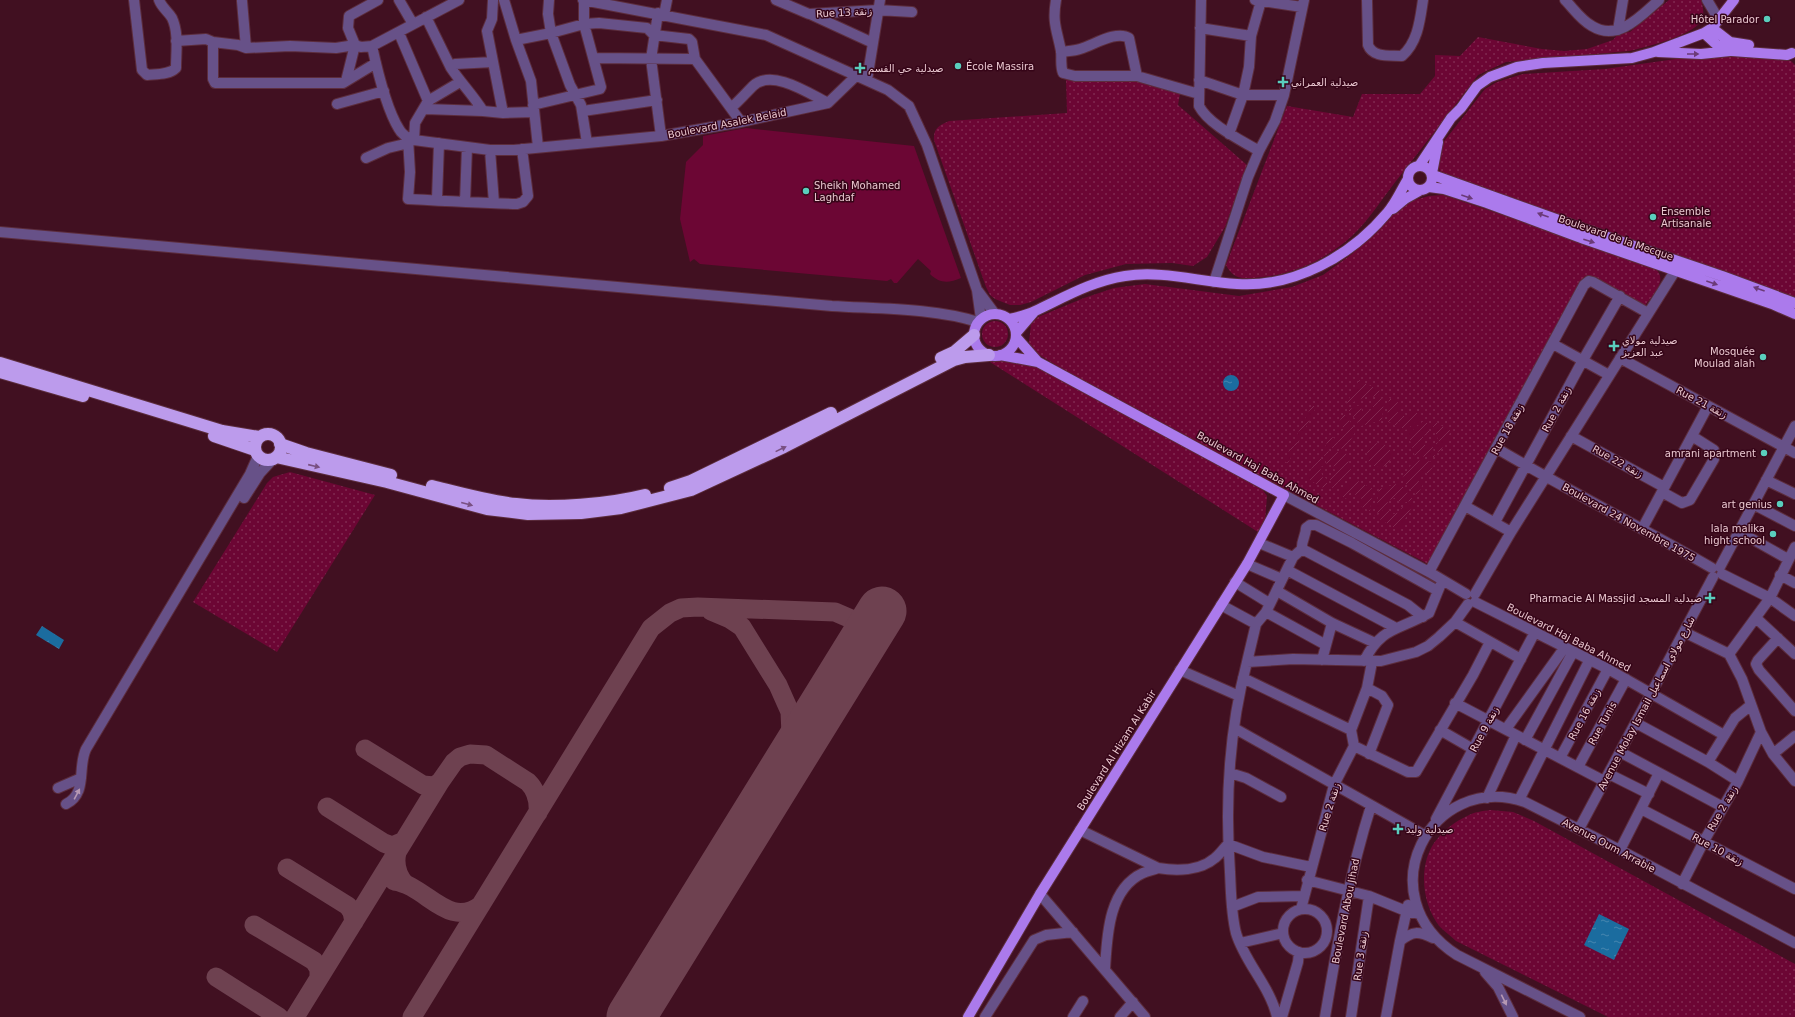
<svg xmlns="http://www.w3.org/2000/svg" width="1795" height="1017" font-family="'DejaVu Sans',Cairo,sans-serif">
<style>
.grass{fill:#6c0634}
.park{fill:url(#park-dots)}
.garden{fill:url(#garden-furrows)}
.water{fill:url(#water-ripples)}
.lines{fill:none;stroke-linecap:round;stroke-linejoin:round}
.taxiway{stroke:#6e4150;stroke-width:19}
.runway{stroke:#6e4150;stroke-width:49}
.minor-casing{stroke:#5c2d3d;stroke-width:12}
.major-casing{stroke:#5c2d3d;stroke-width:12}
.highway-casing{stroke:#5c2d3d;stroke-width:14}
.minor{stroke:#675188;stroke-width:10}
.major{stroke:#ab7aec;stroke-width:10}
.highway{stroke:#bc9bec;stroke-width:12}
.oneway{fill:#6b3a77}
.oneway2{fill:#795082}
.oneway3{fill:#b698b3}
.poi-dot{fill:#5acebd;stroke:#360518;stroke-width:1.5}
.labels{text-anchor:middle;stroke-width:3;stroke-linejoin:round;paint-order:stroke}
.street-label{font-size:10px;fill:#eac8d0;stroke:#360518}
.poi-label{font-size:10px;fill:#eac8d0;stroke:#360518;text-anchor:start}
</style>
<defs>
<pattern id="park-dots" width="8" height="8" patternUnits="userSpaceOnUse"><rect width="8" height="8" fill="#6c0634"/><path d="M2 2h.1M6 6h.1" fill="none" stroke="#812950" stroke-width="1.8" stroke-linecap="round"/></pattern>
<pattern id="garden-furrows" width="10" height="10" patternUnits="userSpaceOnUse"><rect width="10" height="10" fill="#6c0634"/><path d="M-1 1l2-2M0 10L10 0M9 11l2-2" fill="none" stroke="#812950"/></pattern>
<pattern id="water-ripples" width="26" height="14" patternUnits="userSpaceOnUse"><rect width="26" height="14" fill="#1b6c9f"/><path d="M2 4q2-2 4 0t4 0M15 11q2-2 4 0t4 0" fill="none" stroke="#4786af"/></pattern>
</defs>
<rect width="100%" height="100%" fill="#411021"/>
<path class="grass" d="M746 128 914 146 961 278C949 283 940 284 930 274L931 271 918 259 897 283H894L891 279 887 281 700 264 694 259 690 262 680 219 686 162 703 145V136Z"/>
<path class="park" d="M1669 0H1701C1703 7 1705 15 1701 21 1692 36 1646 47 1629 51L1506 62 1478 75C1451 110 1424 146 1396 181 1382 199 1369 220 1352 236 1328 258 1295 274 1262 277 1246 279 1234 281 1226 265L1287 106 1353 117 1362 94H1420L1435 76V55L1460 56 1478 37 1542 49 1564 51 1587 49 1613 40 1619 33 1630 32Z
M1755 54 1791 61 1795 65V296H1785L1441 173C1437 164 1437 158 1438 149L1485 89 1497 82 1523 74 1605 69 1697 56Z
M1133 73 1161 77 1181 88 1178 105 1247 165 1225 227 1207 257 1193 266 1172 263 1126 264 1085 275 1031 302 1020 305H1010L995 299 990 295 986 287 934 140C933 128 940 125 949 121L1067 113 1066 78Z
M1443 195 1649 264C1672 277 1655 292 1644 307L1612 294 1585 276 1430 565 1265 478 1059 367 1033 351 1029 342 1031 324 1038 317 1084 298 1114 288 1145 284 1239 296 1292 287 1323 275 1352 254 1397 208 1411 201 1429 196Z
M982 334a13 13 0 1 1 26 0a13 13 0 1 1-26 0Z
M982 357 1030 363 1259 485 1267 496 1265 521 1258 532Z
M290 472 375 495 277 652 193 602 267 483 273 477Z
M1490 810 1513 812 1534 821 1795 964V1017H1608L1456 941C1451 936 1445 932 1440 927 1422 905 1418 867 1434 843 1443 831 1454 822 1467 816 1474 812 1483 811 1490 810Z"/>
<path class="garden" d="M1359 380 1384 393 1369 398 1368 396 1346 405Z
M1384 398 1382 420 1361 426 1348 410 1360 405 1363 413 1374 409 1371 402Z
M1389 398 1401 404 1397 412 1408 418 1413 411 1423 416 1406 430 1387 421Z
M1312 405 1316 407 1288 463 1284 461Z
M1344 413 1356 430 1346 449 1325 447 1330 436 1337 440 1344 428 1338 424Z
M1426 419 1430 433 1423 436 1425 445 1432 444 1435 457 1415 456 1408 434Z
M1431 420 1451 431 1439 454 1436 443 1439 442Z
M1367 455a12 12 0 1 1 24 0a12 12 0 1 1-24 0Z
M1323 451 1346 453 1352 475 1333 490 1329 476 1336 474 1333 464 1327 465Z
M1320 454 1323 466 1320 467 1323 479 1326 478 1329 491 1306 478Z
M1414 460 1435 462 1429 474 1422 471 1417 481 1423 484 1417 496 1402 479Z
M1354 479 1373 489 1370 511 1358 505 1362 498 1350 492 1347 499 1337 494Z
M1400 483 1413 500 1400 504 1397 497 1387 501 1390 508 1376 513 1379 489Z
M1414 503 1399 530 1374 516 1389 511 1391 515 1403 511 1401 508Z"/>
<path class="water" d="M1223 383a8 8 0 1 1 16 0a8 8 0 1 1-16 0Z
M42 626 64 640 59 649 36 635Z
M1599 914 1629 929 1614 960 1584 945Z"/>
<g class="lines">
<path class="taxiway" d="M711 611 730 619 742 627 778 685 790 712 791 734 792 748 783 772
M365 749 423 785 434 786 440 782
M327 807 384 843 392 846 404 841
M287 868 348 906 352 912 354 922
M394 881C426 885 448 930 481 905
M405 884C397 875 394 865 397 852L440 782 454 762 460 757 470 754 486 755 528 782C537 791 539 801 538 813
M254 925 314 961 319 969V978
M216 977 279 1017
M295 1017 397 852
M412 1017 651 628 670 613 681 608 698 607 835 612 872 628"/>
<path class="runway" d="M631 1017 882 611"/>
<g class="minor-casing">
<path id="minor" d="M134 0 142 70 147 75C156 74 169 75 176 68 176 52 179 33 172 18 168 11 162 8 159 0
M399 0 413 24
M493 0 492 19 487 31 503 113
M504 0 516 40 531 81 538 147
M549 0 548 14 551 33 570 85 581 105 587 143
M583 0 766 35 888 90 909 106 927 145 977 290 981 319
M776 0 809 14 878 10 912 12
M1056 0C1052 23 1057 30 1061 51 1062 59 1060 65 1063 73L1075 76H1137
M1201 0 1199 106C1209 125 1241 140 1259 151
M1255 0 1302 7
M1367 0 1368 45C1373 58 1390 55 1402 56 1418 42 1420 20 1423 0
M1565 0C1573 8 1581 20 1592 26 1618 42 1641 16 1659 0
M1707 0 1719 20
M242 1 246 48
M658 13 651 59 661 136
M810 14 873 43
M664 15 667 0
M426 17 451 68
M1200 28 1251 36
M1618 30 1623 0
M399 33 428 101 415 123 414 140
M516 40 551 33 584 24 599 23 647 28 654 35 689 39 692 42 695 59 741 122
M176 41 206 39 213 42 238 45 246 48 290 46 336 48 355 45 361 47 372 46 459 0
M213 42V79L215 83H343L376 63
M372 46C377 69 387 110 399 129 402 135 408 138 414 140L490 150H514L661 136 741 122 828 103 856 76
M1061 52C1068 51 1074 51 1080 49 1094 45 1116 30 1129 38L1137 76 1199 94
M594 58 695 59
M493 62 455 64 451 68C461 83 473 95 483 111L503 113 534 112
M867 80 880 0
M1199 80 1243 95H1284
M346 81 355 45 348 28 349 16 378 0
M428 101 460 82
M337 104 384 91
M533 105 600 89 601 87 584 24V0
M731 108C739 101 746 93 753 86 772 68 810 94 828 103
M425 109 483 111
M583 111 657 100
M1229 134 1243 95 1249 67 1251 36 1261 1
M408 138 410 172 408 199C444 201 481 203 517 204L523 202 528 196 522 149
M490 150 494 203
M366 158 388 148 409 143
M437 199 439 143
M465 202 467 147
M0 232 832 306C879 309 933 308 978 322
M1214 282 1248 177 1259 151 1275 121 1284 95 1304 0
M978 291 995 314
M1553 344 1609 375
M1620 358 1795 453
M1571 436 1664 487
M1496 448C1567 490 1641 527 1712 568
M1766 480 1795 494
M1662 492 1682 503 1690 500 1714 459V450L1692 436
M1284 495 1429 572 1466 594
M244 498 260 473 273 459
M1753 504 1795 526
M1465 506 1511 532
M1495 522 1583 360 1620 296
M1642 529 1708 406
M1738 531 1788 559
M1259 543 1293 557
M1795 547 1770 598 1729 654 1742 679 1761 732 1773 754 1795 781
M1302 549 1408 605 1423 617
M1247 564 1282 579
M1720 567 1795 426
M1287 570 1396 628
M1429 572 1584 285 1589 281 1593 282 1648 313
M1722 574 1770 598 1795 616
M1780 575 1795 583
M1235 582 1269 603
M1277 591 1332 623 1375 643
M1475 594 1511 532 1675 271
M1475 602 1608 669 1724 735
M1221 605 1256 624 1247 662
M1266 612 1326 645
M1756 618 1795 654
M1455 622 1521 659
M1256 624 1266 612 1293 557 1302 549C1301 541 1306 536 1306 528L1310 525H1316L1352 543 1438 591
M1684 632 1729 654
M1778 638 1758 660 1756 664 1759 670 1795 711
M1322 660 1332 623
M1364 661C1382 626 1398 631 1429 613L1440 586
M1180 670 1239 696
M1243 678 1351 730
M1367 688 1382 696 1388 705 1369 754
M1455 703 1604 781
M1636 723 1708 762 1738 781
M1234 728 1426 836
M1506 729 1565 647
M1440 730 1473 749
M1525 740 1573 652
M1354 746 1408 772H1416L1473 675 1490 642
M1620 752 1723 807
M1773 754 1795 736
M1560 758 1608 669
M1708 762 1735 718 1751 705
M1578 767 1626 679
M1230 773 1246 778 1281 797
M1609 774 1649 794
M58 788 81 778
M1487 798 1516 735
M1519 800 1589 661
M66 804C88 793 77 768 86 749L250 474 258 456
M1641 809 1795 889
M1436 819 1535 632
M1579 829 1713 577
M1080 830 1158 868C1176 871 1200 871 1215 858 1220 854 1224 848 1228 844L1263 857 1311 867
M1620 850 1659 773
M1307 880 1369 896 1406 911 1419 914
M1682 884 1704 841 1738 781 1761 732
M1040 894 1145 1017
M1408 905 1400 941C1413 931 1418 931 1433 938
M1232 907 1258 897 1303 896
M1301 909 1334 785 1354 746 1351 730 1367 688 1372 662
M1283 931a22 22 0 1 1 44 0a22 22 0 1 1-44 0Z
M1240 943 1283 933
M1105 969C1107 937 1108 889 1143 873 1148 871 1153 870 1158 868
M1485 972 1498 987 1513 1017
M985 1017 1034 940 1046 935 1073 932
M1073 1017 1083 1001
M1120 1017 1133 1002
M1277 1017C1270 986 1245 963 1236 933 1231 913 1231 892 1230 872 1225 802 1229 730 1247 662L1293 659 1381 661 1416 652 1428 646 1439 637 1455 622 1468 604
M1282 1017 1298 962 1299 952
M1325 1017C1337 946 1349 875 1371 806
M1351 1017 1369 896
M1386 1017 1400 941
M1580 1017 1457 955C1365 896 1431 770 1525 802L1620 850 1795 943"/>
</g>
<g class="major-casing">
<path id="major" d="M1712 28 1730 42 1749 45
M1704 33 1717 45 1732 51 1787 55 1792 53
M1658 52 1701 54 1730 51
M1408 178a12 12 0 1 1 24 0a12 12 0 1 1-24 0Z
M1419 166 1451 118 1461 108 1477 86 1490 77 1517 67 1543 63 1632 58 1654 52 1704 33 1712 28 1734 0
M1432 173 1438 142
M1433 175 1584 229 1722 276 1795 303
M1429 187 1444 189 1487 203 1584 239 1772 304 1795 314
M1393 209 1405 199 1421 190
M974 335a21 21 0 1 1 42 0a21 21 0 1 1-42 0Z
M1009 319C1018 317 1027 315 1035 311 1065 297 1092 281 1125 276 1162 270 1200 282 1237 284 1294 288 1351 256 1387 213 1396 203 1401 190 1408 179
M1016 333 1034 312
M1016 337 1038 362
M968 1017 1040 894 1247 564 1284 495 1038 362 1000 355"/>
</g>
<g class="highway-casing">
<path id="highway" d="M941 358 954 352 974 335
M0 363 222 431 259 437
M0 372 83 396
M255 447a13 13 0 1 1 26 0a13 13 0 1 1-26 0Z
M214 436 255 450
M280 444 306 453 391 475
M276 457 387 482 487 509 528 514 581 513 621 508 691 490 784 447 954 360 965 357 989 355
M432 486C460 493 488 501 516 504 553 509 609 504 645 495
M670 488 691 481 831 413"/>
</g>
<use href="#minor" class="minor"/>
<use href="#major" class="major"/>
<use href="#highway" class="highway"/>
</g>
<defs><path id="oneway-solid" d="M-6-.8H1V-3.2L6.5 0L1 3.2V.8H-6Z"/></defs>
<g class="oneway">
<use href="#oneway-solid" transform="translate(1693 54)"/>
<use href="#oneway-solid" transform="translate(1467 197) rotate(19)"/>
<use href="#oneway-solid" transform="translate(1543 215) rotate(-160)"/>
<use href="#oneway-solid" transform="translate(1589 241) rotate(18)"/>
<use href="#oneway-solid" transform="translate(1712 283) rotate(19)"/>
<use href="#oneway-solid" transform="translate(1759 289) rotate(-160)"/>
</g>
<g class="oneway2">
<use href="#oneway-solid" transform="translate(781 449) rotate(-26)"/>
<use href="#oneway-solid" transform="translate(314 466) rotate(13)"/>
<use href="#oneway-solid" transform="translate(467 504) rotate(15)"/>
</g>
<g class="oneway3">
<use href="#oneway-solid" transform="translate(77 794) rotate(-62)"/>
<use href="#oneway-solid" transform="translate(1504 1000) rotate(64)"/>
</g>
<g class="poi-dot">
<circle cx="1767" cy="19" r="4"/>
<circle cx="958" cy="66" r="4"/>
<path d="M858 62h4v4h4v4h-4v4h-4v-4h-4v-4h4z"/>
<path d="M1281 76h4v4h4v4h-4v4h-4v-4h-4v-4h4z"/>
<circle cx="806" cy="191" r="4"/>
<circle cx="1653" cy="217" r="4"/>
<path d="M1612 340h4v4h4v4h-4v4h-4v-4h-4v-4h4z"/>
<circle cx="1763" cy="357" r="4"/>
<circle cx="1764" cy="453" r="4"/>
<circle cx="1780" cy="504" r="4"/>
<circle cx="1773" cy="534" r="4"/>
<path d="M1708 592h4v4h4v4h-4v4h-4v-4h-4v-4h4z"/>
<path d="M1396 823h4v4h4v4h-4v4h-4v-4h-4v-4h4z"/>
</g>
<g class="labels">
<g class="street-label">
<text transform="translate(844 12) rotate(-3)" y="4">Rue 13 زنقة</text>
<text transform="translate(727 123) rotate(-11)" y="4">Boulevard Asalek Belaid</text>
<text transform="translate(1616 237) rotate(19)" y="4">Boulevard de la Mecque</text>
<text transform="translate(1702 402) rotate(28)" y="4">Rue 21 زنقة</text>
<text transform="translate(1556 409) rotate(-62)" y="4">Rue 2 زنقة</text>
<text transform="translate(1507 429) rotate(-61)" y="4">Rue 18 زنقة</text>
<text transform="translate(1618 461) rotate(29)" y="4">Rue 22 زنقة</text>
<text transform="translate(1258 467) rotate(29)" y="4">Boulevard Haj Baba Ahmed</text>
<text transform="translate(1629 522) rotate(29)" y="4">Boulevard 24 Novembre 1975</text>
<text transform="translate(1569 637) rotate(27)" y="4">Boulevard Haj Baba Ahmed</text>
<text transform="translate(1646 703) rotate(-62)" y="4">Avenue Molay Ismail شارع مولاي اسماعيل</text>
<text transform="translate(1584 714) rotate(-62)" y="4">Rue 16 زنقة</text>
<text transform="translate(1602 723) rotate(-61)" y="4">Rue Tunis</text>
<text transform="translate(1484 729) rotate(-62)" y="4">Rue 9 زنقة</text>
<text transform="translate(1116 750) rotate(-58)" y="4">Boulevard Al Hizam Al Kabir</text>
<text transform="translate(1329 807) rotate(-73)" y="4">Rue 2 زنقة</text>
<text transform="translate(1722 808) rotate(-60)" y="4">Rue 2 زنقة</text>
<text transform="translate(1609 845) rotate(28)" y="4">Avenue Oum Arrabie</text>
<text transform="translate(1718 849) rotate(28)" y="4">Rue 10 زنقة</text>
<text transform="translate(1345 911) rotate(-79)" y="4">Boulevard Abou Jihad</text>
<text transform="translate(1360 956) rotate(-82)" y="4">Rue 3 زنقة</text>
</g>
<g class="poi-label">
<text x="1759" y="23" text-anchor="end">Hôtel Parador</text>
<text x="966" y="70">École Massira</text>
<text x="868" y="72">صيدلية حي القسم</text>
<text x="1291" y="86">صيدلية العمراني</text>
<text x="814" y="189">Sheikh Mohamed<tspan x="814" dy="12">Laghdaf</tspan></text>
<text x="1661" y="215">Ensemble<tspan x="1661" dy="12">Artisanale</tspan></text>
<text x="1622" y="344">صيدلية مولاي<tspan x="1622" dy="12">عبد العزيز</tspan></text>
<text x="1755" y="355" text-anchor="end">Mosquée<tspan x="1755" dy="12">Moulad alah</tspan></text>
<text x="1756" y="457" text-anchor="end">amrani apartment</text>
<text x="1772" y="508" text-anchor="end">art genius</text>
<text x="1765" y="532" text-anchor="end">lala malika<tspan x="1765" dy="12">hight school</tspan></text>
<text x="1702" y="602" text-anchor="end">Pharmacie Al Massjid صيدلية المسجد</text>
<text x="1406" y="833">صيدلية وليد</text>
</g>
</g>
</svg>
